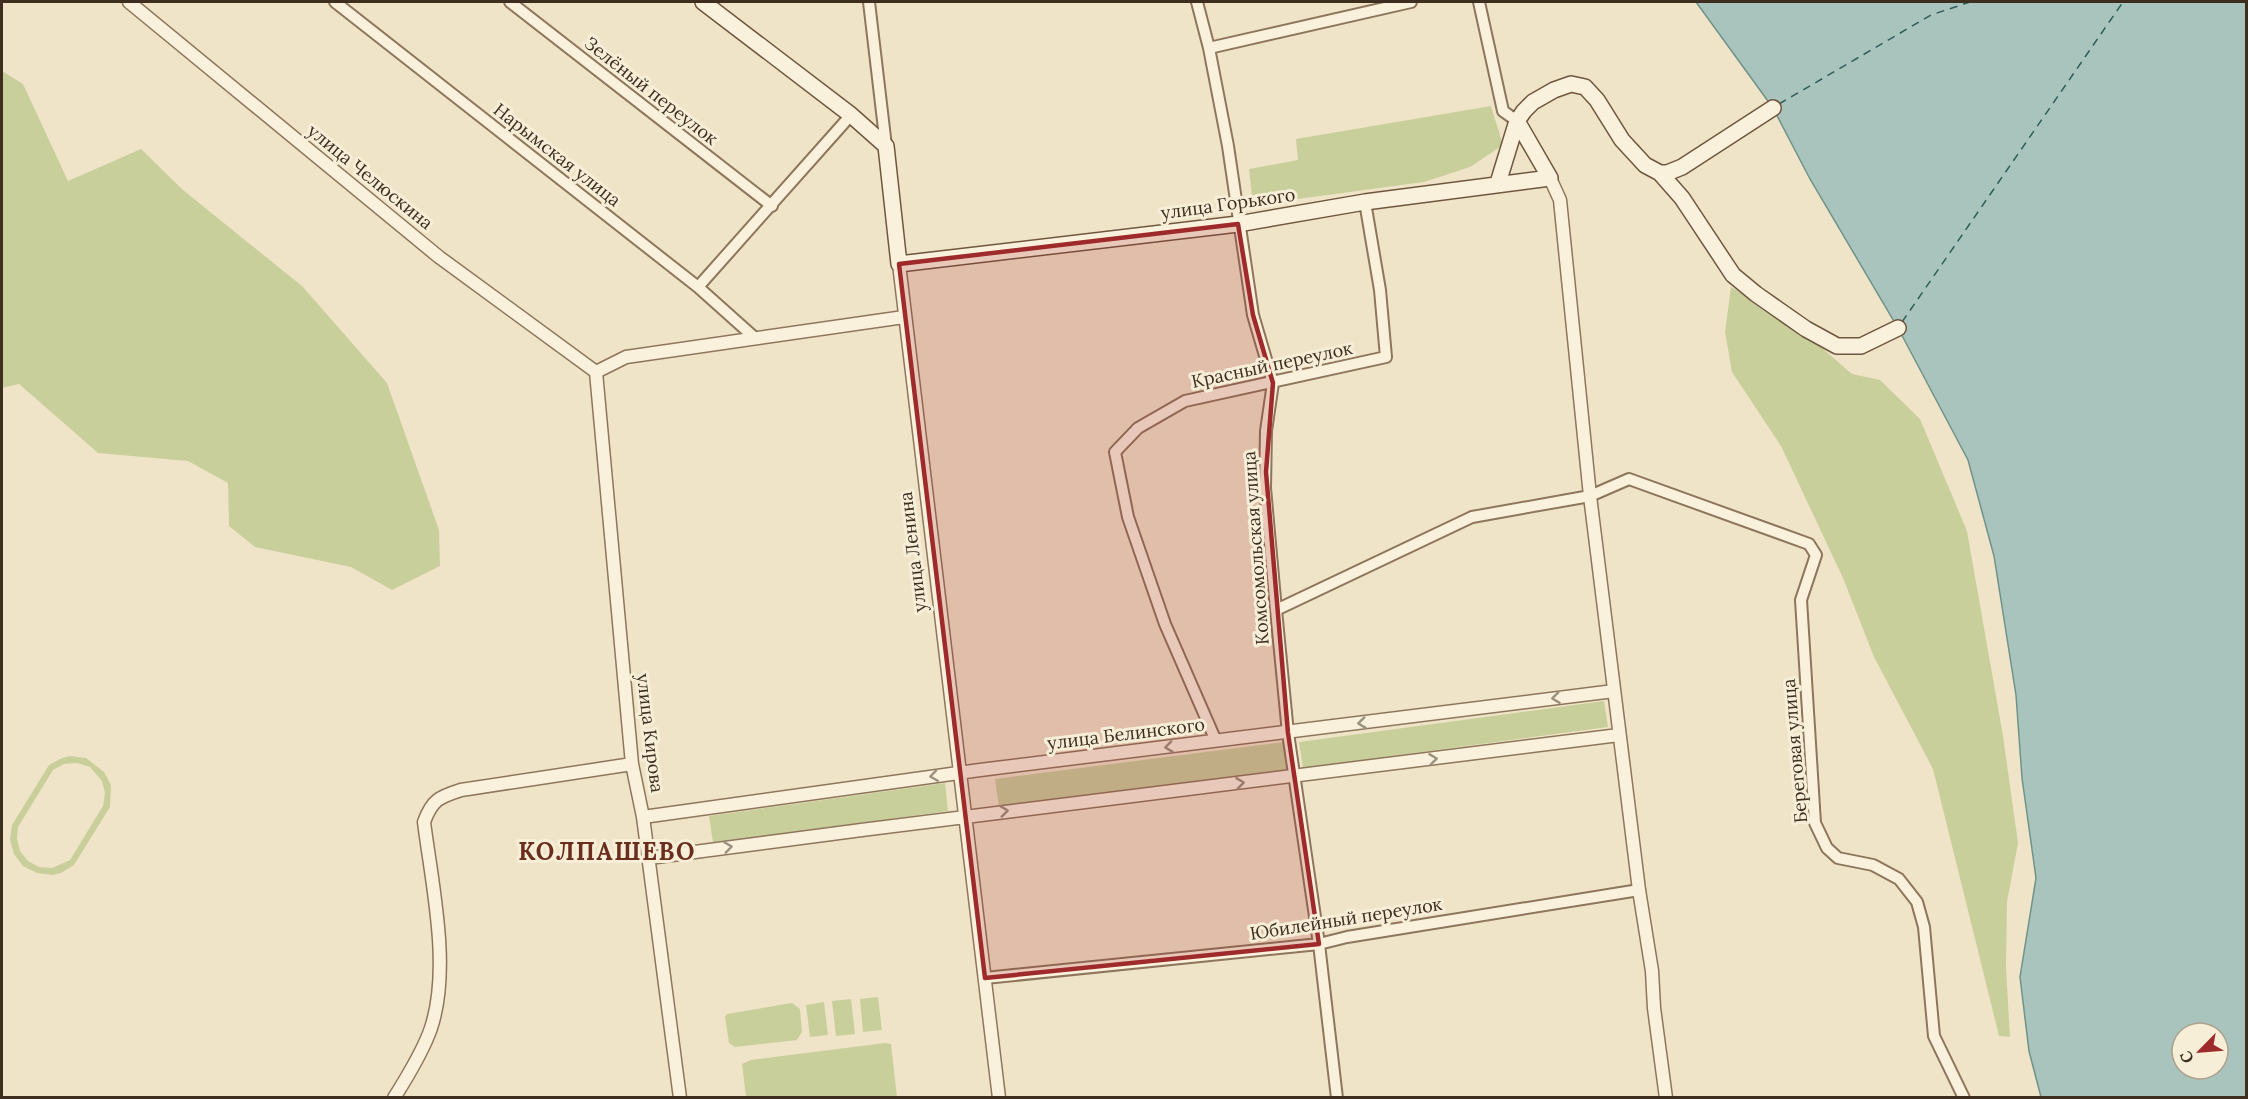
<svg xmlns="http://www.w3.org/2000/svg" width="2248" height="1099" font-family="Lora,serif">
<style>
.green{fill:#c9cf9b;fill-rule:evenodd}
.water{fill:#a9c4bc;stroke:#6f938a;stroke-width:1.5;fill-rule:evenodd}
.lines{fill:none;stroke-linecap:round;stroke-linejoin:round}
.ferry{stroke:#2f5d5a;stroke-width:1.5;stroke-dasharray:8 6;stroke-linecap:butt}
.minor-casing{stroke:#8d765c;stroke-width:14}
.tertiary-casing{stroke:#8d765c;stroke-width:15}
.secondary-casing{stroke:#6f573f;stroke-width:18}
.minor{stroke:#faf1dc;stroke-width:10}
.tertiary{stroke:#faf1dc;stroke-width:12}
.secondary{stroke:#faf1dc;stroke-width:15}
.oneway{stroke:#9c907e}
.marked{fill:#9e2a2b;fill-opacity:0.2;stroke:#9e2a2b;stroke-width:4.5;stroke-linejoin:round}
.labels{text-anchor:middle;stroke-width:6;stroke-linejoin:round;paint-order:stroke}
.street-label{font-size:18px;fill:#3d2e20;stroke:#f7eed8}
.district-label{font-size:24px;font-weight:bold;letter-spacing:1.5px;fill:#6b2e1e;stroke:#f7eed8}
</style>
<rect width="100%" height="100%" fill="#f0e4c8"/>
<path class="green" d="M2 71 23 84 68 181 141 149 183 190 302 286 387 383 439 530 440 566 392 590 351 567 255 547 229 526 228 483 188 461 98 453 19 384 2 388Z
M1491 106 1503 145 1470 167 1424 182 1253 205 1249 169 1298 160 1296 139Z
M1731 287 1800 329 1852 374 1880 380 1920 419 1967 531 2003 736 2018 843 2007 902 2006 968 2010 1037 1999 1036 1933 769 1874 657 1843 578 1781 446 1732 372 1725 332Z
M1604 701 1608 727 1303 768 1299 742Z
M1284 742 1287 770 999 807 995 779Z
M70 756 86 758 104 772 111 785 110 807 74 865 61 873 53 875 37 873 23 866 14 854 10 840 12 825 49 765 62 758ZM77 763 90 767 102 781 105 793 103 806 70 860 52 868 39 867 28 861 20 851 17 839 18 827 53 770 64 764Z
M945 783 948 811 713 843 709 816Z
M878 997 882 1030 863 1032 860 999Z
M851 999 855 1034 836 1036 832 1001Z
M824 1002 828 1035 810 1037 806 1005Z
M792 1003 800 1009 802 1032 797 1040 735 1047 729 1043 725 1017 727 1014Z
M885 1043 891 1044 897 1097H746L742 1064 751 1060Z"/>
<path class="water" d="M1696 2H2246V1097H2041L2029 1051 2020 977 2036 878 2022 778 2016 695 1994 556 1968 460 1898 328 1810 179 1773 108ZM2182 1033H2218V1069H2182Z"/>
<g class="lines">
<path class="ferry" d="M1779 104 1931 15 1970 2
M1902 322 2123 2"/>
<g class="minor-casing">
<path id="minor" d="M335 2 698 287 755 338
M510 2 772 206
M869 2 886 146
M1197 2 1209 48 1228 146 1253 315 1273 383 1266 431 1265 488 1276 610 1288 733 1319 944 1337 1098
M1479 2 1503 111 1517 121
M1209 48 1411 2
M698 287 851 115
M1276 610 1472 517 1590 496 1629 479 1809 544 1816 555 1801 600 1815 823 1827 848 1838 858 1873 865 1899 879 1917 902 1924 927 1934 1036 1964 1098
M1216 741 1165 624 1128 517 1115 452 1138 428 1185 401 1386 357 1380 290 1365 202
M985 978 1319 944 1347 937 1639 890"/>
</g>
<g class="tertiary-casing">
<path id="tertiary" d="M129 2 439 257 596 372
M1550 178 1560 200 1590 496 1639 890 1652 971 1654 1008 1666 1098
M899 264 999 1098
M596 372 632 764 643 817 680 1098
M596 372 626 357 904 317
M643 817 980 770 1614 691
M649 858C972 814 1296 777 1619 735
M394 1098C406 1079 424 1049 431 1028 451 968 432 885 424 822 432 800 439 797 461 790L632 764"/>
</g>
<g class="secondary-casing">
<path id="secondary" d="M703 2 851 115 886 146 899 264 1238 224 1365 202 1550 178 1517 121
M1660 173H1667L1682 167 1773 108
M1498 183 1517 121 1524 111 1533 102 1554 90 1571 84 1585 87 1597 100 1622 140 1645 165 1660 173 1682 198 1733 275 1756 294 1806 329 1837 346H1861L1898 328"/>
</g>
<use href="#minor" class="minor"/>
<use href="#tertiary" class="tertiary"/>
<use href="#secondary" class="secondary"/>
</g>
<defs><path id="oneway-chevron" d="M-2-3.5L2.5 0L-2 3.5" fill="none" stroke-width="1.6" stroke-linecap="round" stroke-linejoin="round" transform="scale(1.5)"/></defs>
<g class="oneway">
<use href="#oneway-chevron" transform="translate(1556 698) rotate(173)"/>
<use href="#oneway-chevron" transform="translate(1362 723) rotate(173)"/>
<use href="#oneway-chevron" transform="translate(1169 747) rotate(173)"/>
<use href="#oneway-chevron" transform="translate(1433 759) rotate(-7)"/>
<use href="#oneway-chevron" transform="translate(934 776) rotate(172)"/>
<use href="#oneway-chevron" transform="translate(1240 783) rotate(-7)"/>
<use href="#oneway-chevron" transform="translate(1004 811) rotate(-7)"/>
<use href="#oneway-chevron" transform="translate(728 847) rotate(-8)"/>
</g>
<path class="marked" d="M1238 224 1253 315 1273 383 1266 472 1288 733 1319 944 985 978 899 264Z"/>
<g class="labels">
<g class="street-label">
<text transform="translate(651 91) rotate(38)" y="6">Зелёный переулок</text>
<text transform="translate(557 155) rotate(38)" y="6">Нарымская улица</text>
<text transform="translate(370 177) rotate(39)" y="6">улица Челюскина</text>
<text transform="translate(1228 204) rotate(-8)" y="6">улица Горького</text>
<text transform="translate(1272 365) rotate(-12)" y="6">Красный переулок</text>
<text transform="translate(1256 548) rotate(-94)" y="6">Комсомольская улица</text>
<text transform="translate(913 552) rotate(-97)" y="6">улица Ленина</text>
<text transform="translate(650 733) rotate(83)" y="6">улица Кирова</text>
<text transform="translate(1126 734) rotate(-7)" y="6">улица Белинского</text>
<text transform="translate(1795 751) rotate(-95)" y="6">Береговая улица</text>
<text transform="translate(1346 919) rotate(-9)" y="6">Юбилейный переулок</text>
</g>
<g class="district-label">
<text x="607" y="860">КОЛПАШЕВО</text>
</g>
</g>
<rect width="2248" height="1099" fill="none" stroke="#3d2e20" stroke-width="6"/>
<g transform="translate(2200 1051) rotate(245)"><circle r="28" fill="#f7eed8" stroke="#ada18e" stroke-width="1.5"/>
<path d="M0-4.5L10 22L0 15L-10 22Z" fill="#9e2a2b"/>
<text y="-9" font-size="16" font-weight="bold" text-anchor="middle" fill="#3d2e20">С</text>
</g>
</svg>
